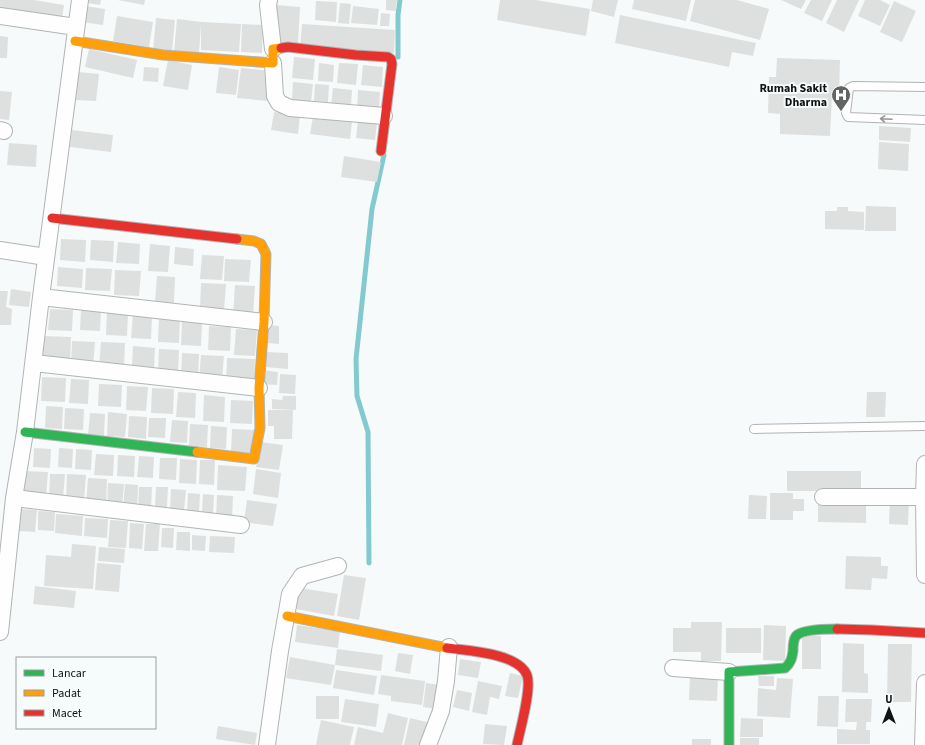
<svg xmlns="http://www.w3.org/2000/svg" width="925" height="745" font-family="'Source Sans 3',sans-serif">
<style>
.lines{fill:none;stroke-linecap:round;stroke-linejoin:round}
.stream{stroke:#83cad0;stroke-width:5}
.building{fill:#dee0e0}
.lane-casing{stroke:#b1b4b4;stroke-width:10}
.street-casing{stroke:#b1b4b4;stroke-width:18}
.fast-casing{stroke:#b1b4b4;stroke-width:11}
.slow-casing{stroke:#b1b4b4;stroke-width:11}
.jam-casing{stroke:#b1b4b4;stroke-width:11}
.lane{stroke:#fefefe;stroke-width:8}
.street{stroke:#fefefe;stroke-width:16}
.fast{stroke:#30b455;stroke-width:9}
.slow{stroke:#ff9f0a;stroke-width:9}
.jam{stroke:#e5322d;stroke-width:9}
.oneway{stroke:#939494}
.labels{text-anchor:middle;stroke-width:4;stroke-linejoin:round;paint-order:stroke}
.poi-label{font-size:12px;font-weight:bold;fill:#111212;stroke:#f6fbfb;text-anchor:end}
</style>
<rect width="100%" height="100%" fill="#f7fafa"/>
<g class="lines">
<path class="stream" d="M398 57V15L400 0
M369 563 368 432 357 396 356 359 372 209 384 155"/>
</g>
<path class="building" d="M0 0H34L64 5 61 24 0 14Z
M89 0H101L100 5 88 3Z
M118 0H145L144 5Z
M386 0H397L396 11 386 10Z
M500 0H536L590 9 586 36 497 20Z
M593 0H618L614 17 591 11Z
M634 0H691L686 21 632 9Z
M695 0H737L769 9 760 40 690 21Z
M781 0H806L801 9Z
M811 0H832L822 21 804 13Z
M837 0H859L844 32 826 23Z
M865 0H880L890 5 880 26 858 16Z
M316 1 337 2 336 22 315 20Z
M894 1 916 11 902 42 880 32Z
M340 3 351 4 349 24 338 23Z
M276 5 300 7 298 43 274 42Z
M85 6 105 9 103 25 82 22Z
M353 6 379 9 377 25 351 23Z
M381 13 390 14 389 26H380Z
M620 15 756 43 753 56 732 52 729 67 615 43Z
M117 16 153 22 149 47 113 41Z
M156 18 175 20 172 52 153 51Z
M177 19 202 22 241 24 239 52 201 50V24L199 53 174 51Z
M242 24 263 25 262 53 241 52Z
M302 24 395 30 394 53 300 47Z
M0 36 8 37 7 58H0Z
M89 49 137 60 133 78 85 67Z
M294 57 315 59 313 80 292 78Z
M777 58 840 60 839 95H832L830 136 780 134V114L768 113 769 77H776Z
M168 60 192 65 188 90 163 86Z
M319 63 334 65 333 82 318 81Z
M339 63 358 64 356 85 337 83Z
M363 65 383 67 382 87 361 85Z
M144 67 159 68 158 82 143 81Z
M219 67 239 70 236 95 216 93Z
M241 68 271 71 268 101 237 98Z
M78 72 99 74 96 101 76 100Z
M293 82 313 84 311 102 292 100Z
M315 84 329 85 328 102 314 101Z
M333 88 352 90 351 107 331 106Z
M358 90 380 92 379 110 357 108Z
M0 91 12 92 9 120 0 119Z
M274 112 300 115 298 134 271 130Z
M313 117 352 122 350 139 310 134Z
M358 121 377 123 375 140 356 138Z
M879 126 911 128 910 142 879 140Z
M72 130 113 135 111 152 70 147Z
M879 142 909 144 908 171 878 169Z
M9 143 37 145 36 167 7 165Z
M344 156 381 162 377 182 341 177Z
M866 206 896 207V231H865Z
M837 207H848V211L864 212V230L825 229V211H837Z
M61 239 86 240 85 262 60 260Z
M91 240 114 241 113 262 90 260Z
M118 242 140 244 139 264 116 263Z
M150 244 170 246 168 272 148 271Z
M175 247 194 249 193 266 174 264Z
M202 255 224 256 222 280 200 279Z
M225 259 251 260 249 282 224 281Z
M58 267 83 269 82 288 57 286Z
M86 268 112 269 110 291 85 290Z
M115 270 141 271 139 296 114 295Z
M157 276 175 277 174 303 155 302Z
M201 283 226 284 224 311 200 310Z
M235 285 255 286 253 316H233Z
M11 289 31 292 29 307 9 305Z
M0 291H8L6 307 12 309 11 325H0Z
M50 309 73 310 72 331 48 330Z
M81 310H101L100 331 80 330Z
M107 312 128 313 127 336 106 335Z
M133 314 152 316 151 339 131 338Z
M159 316 180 318 179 343 158 342Z
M182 321 202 323 201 346 181 345Z
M269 325 279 326V344L268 343Z
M209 326 231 327 230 351 208 350Z
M236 329 257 330 255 356 234 355Z
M44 336 71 337 70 360 42 359Z
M72 341 95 342 93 366 71 365Z
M101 342 125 343 124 368 99 366Z
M133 346 155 348 154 368 132 367Z
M159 349 179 350 178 373 158 372Z
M266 352 288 353V369L265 367Z
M182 353 199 354 198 378 181 377Z
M201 355 224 356 222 380 199 379Z
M227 358 255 359 254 385 226 384Z
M262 370 278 372 277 385 261 384Z
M280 374 296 375 295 394 279 393Z
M42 377 66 378 65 402 41 401Z
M71 379 89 380 88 404 69 403Z
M99 384 122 385 121 407 98 406Z
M127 386 148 387 146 411 126 410Z
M152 388 174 389 173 414 151 413Z
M178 392 196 393 195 418 176 417Z
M867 392H886L885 417H866Z
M204 395 225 397 224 422 203 421Z
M283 396H296V410L272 409V399L282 400Z
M231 400 253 401 252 424 230 423Z
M46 406 63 407 62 429 45 428Z
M65 408 84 409 83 430 64 429Z
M268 410H293L292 439H274V426H268Z
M108 412 127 414 125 437 107 436Z
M90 413 105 414 104 436 88 435Z
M129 416 147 417 146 439 128 437Z
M149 418H166L165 438 148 437Z
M172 420 188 421 187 443 170 442Z
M190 424 208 425 207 447 189 446Z
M211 426 227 427 226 449 210 448Z
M232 429 255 430 254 453 231 452Z
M260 442 283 445 279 470 256 467Z
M34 448 51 449 50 468 33 467Z
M59 448 73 449 72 468 58 467Z
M76 449 92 450 91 470 75 469Z
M96 454 114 455 113 476 94 475Z
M118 455 135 456 134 477 117 476Z
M139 456 154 457 153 478 137 477Z
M160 458H177L176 480 159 479Z
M180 459 197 460 196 484 179 483Z
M200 460H215L214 485 199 484Z
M218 465 247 467 245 491 217 490Z
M256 469 281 473 278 498 253 494Z
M24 471 48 472 46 496 23 495Z
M787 471H861V491H787Z
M50 474H65L63 499 49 498Z
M67 474 86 475 84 502 66 501Z
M88 478 107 479 106 505 86 503Z
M108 483 124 484 122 508 107 507Z
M125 484 138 485 137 509 123 508Z
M139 487H152L151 511H138Z
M156 487H168L167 507H155Z
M171 489 186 490 184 511H170Z
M188 493 200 494 199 513 187 512Z
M770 493H793V499H804V511H793V520H770Z
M203 494 214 495 213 514H202Z
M217 495 233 496 232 520 216 519Z
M749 495 767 496 766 519H748Z
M890 499 909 500 908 525 889 524Z
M247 500 277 504 273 526 244 522Z
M818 501 866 502V523L818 522Z
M20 509 37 510 35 532 19 531Z
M38 511 55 512 54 531 38 530Z
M56 514 83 516 82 536 55 533Z
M85 518 108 519 107 538 84 536Z
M110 520 128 521 126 548 108 547Z
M130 523 144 524 142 549 129 548Z
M146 524H160L158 551H144Z
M162 528H174L173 548 161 547Z
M177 532H190V551L176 550Z
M192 535 206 536 205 551 192 550Z
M210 536 235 537 234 553 209 552Z
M72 544 96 546 93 589 44 586 46 555 71 557Z
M99 547 125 549 124 563 98 561Z
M846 556 881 557V566H888L887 579 872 578 871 590 845 589Z
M97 563 121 565 119 592 95 590Z
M344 575 366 578 359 620 337 616Z
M35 586 76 591 74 608 33 604Z
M300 588 338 594 334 616 296 609Z
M691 622H722L721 661H701V652H673V628H691Z
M297 625 340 631 338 648 295 642Z
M764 625 786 626 785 661 763 660Z
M726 628H761V653H726Z
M802 636H821V669H802Z
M843 643 864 644V673L868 674V693L842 692Z
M888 644H912L911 702H887Z
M337 649 383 655 381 671 335 665 331 685 286 678 290 657 335 665Z
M398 653 413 655 410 674 395 671Z
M460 659 481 662 478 678 458 675Z
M336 670 377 676 374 695 333 688Z
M510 673 523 676 518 698 505 696Z
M381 675 425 681 422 705 391 701V696L378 694Z
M690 675 718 676 717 701 689 700Z
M758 676H774V686H759Z
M777 678 793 679 790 718 757 716 758 688 776 690Z
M478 681 502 686 499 699 490 697 487 715 472 712Z
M426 683 439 685 436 709 423 707Z
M457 690 472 693 469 711 453 707Z
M316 696H339V719H316Z
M818 696H839L838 727 817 726Z
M345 699 379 704 376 727 341 722Z
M846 699H872L871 722H866V730H870V744H837V729L856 730 857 722H845Z
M388 713 408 718 402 745H354L358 727 383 733Z
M410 718 431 723 426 745H404Z
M741 718 763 719V737H740Z
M321 720 354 727 350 745H316Z
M485 724 507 726 504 745 483 744Z
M218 726 257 733 255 745 216 739Z
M740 738H759V745H740Z
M692 739H711V745H692Z"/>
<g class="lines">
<g class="lane-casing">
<path id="lane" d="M925 87 853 86 849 88 846 113 848 117 925 120
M754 429 925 426"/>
</g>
<g class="street-casing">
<path id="street" d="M269 0 268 5 273 49
M0 16 76 27
M273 63 275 96 279 103 290 108 384 116
M0 130 4 131
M0 250 46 257
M41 297 264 322
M34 363 259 388
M925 464 924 497 925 575
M823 497H924
M14 498 241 525
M0 632 14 498 25 432 41 297 80 0
M673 668 729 672
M267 745 280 651 290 594 302 576 338 566
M428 745 441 711 446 681 449 647
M923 745 925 683"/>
</g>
<g class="fast-casing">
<path id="fast" d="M25 432 197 452
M729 745V672L785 668C791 663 792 658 793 651 793 646 793 640 796 636 802 629 828 629 837 629"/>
</g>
<g class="slow-casing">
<path id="slow" d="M75 41 163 55 273 63V49L281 48
M197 452 254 459 260 428 259 388 264 322 266 254 261 244 254 241 237 239
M287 616 447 648"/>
</g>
<g class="jam-casing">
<path id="jam" d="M281 48 288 47 356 55 388 57 391 59 392 64 381 151
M52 218 237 239
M837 629 872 630 925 633
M447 648C468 651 518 653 527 675 532 688 520 730 517 745"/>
</g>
<use href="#lane" class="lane"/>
<use href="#street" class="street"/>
<use href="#fast" class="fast"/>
<use href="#slow" class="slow"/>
<use href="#jam" class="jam"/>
</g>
<defs><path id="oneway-shaft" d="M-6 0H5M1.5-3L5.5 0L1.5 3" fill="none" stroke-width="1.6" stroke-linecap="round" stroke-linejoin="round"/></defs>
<use class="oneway" href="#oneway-shaft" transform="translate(886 119) rotate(-177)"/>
<defs>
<g id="hospital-pin" transform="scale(1)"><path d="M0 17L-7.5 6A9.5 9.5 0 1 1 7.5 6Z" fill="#626363" stroke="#f6fbfb"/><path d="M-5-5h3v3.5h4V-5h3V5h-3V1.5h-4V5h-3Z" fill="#fff"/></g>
</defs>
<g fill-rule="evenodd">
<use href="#hospital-pin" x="841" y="95"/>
</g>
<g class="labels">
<g class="poi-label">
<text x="827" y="92">Rumah Sakit<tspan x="827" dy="14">Dharma</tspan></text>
</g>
</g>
<rect x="16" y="657" width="140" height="72" fill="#f6fbfb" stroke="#9a9e9e"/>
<rect x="24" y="670" width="20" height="6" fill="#30b455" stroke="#9a9e9e"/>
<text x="52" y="677" font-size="12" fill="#111212">Lancar</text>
<rect x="24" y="690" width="20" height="6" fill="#ff9f0a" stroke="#9a9e9e"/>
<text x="52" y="697" font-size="12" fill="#111212">Padat</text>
<rect x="24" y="710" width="20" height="6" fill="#e5322d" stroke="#9a9e9e"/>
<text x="52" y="717" font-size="12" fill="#111212">Macet</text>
<g transform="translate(889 709)" stroke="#f6fbfb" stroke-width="3" paint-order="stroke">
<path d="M0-3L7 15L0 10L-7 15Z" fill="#111212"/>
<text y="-6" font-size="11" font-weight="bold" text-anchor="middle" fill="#111212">U</text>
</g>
</svg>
